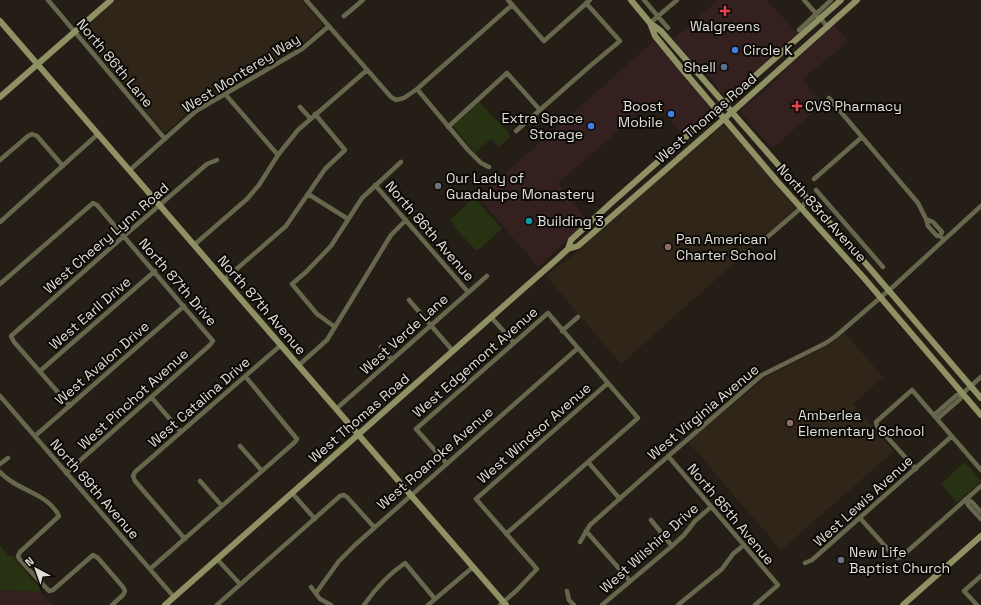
<svg xmlns="http://www.w3.org/2000/svg" width="981" height="605" font-family="'Space Grotesk',sans-serif">
<style>
.commercial{fill:#34211f}
.built{fill:#2f2619}
.green{fill:#263211}
.lines{fill:none;stroke-linecap:round;stroke-linejoin:round}
.street{stroke:#67674d;stroke-width:4.5}
.secondary{stroke:#909065;stroke-width:6}
.health-dot{fill:#e0444e;stroke:#0b0906;stroke-width:1.5}
.shop-dot{fill:#3f7fe0;stroke:#0b0906;stroke-width:1.5}
.service-dot{fill:#5c6f8a;stroke:#0b0906;stroke-width:1.5}
.worship-dot{fill:#6b7280;stroke:#0b0906;stroke-width:1.5}
.culture-dot{fill:#0f9aa8;stroke:#0b0906;stroke-width:1.5}
.education-dot{fill:#8d6e63;stroke:#0b0906;stroke-width:1.5}
.labels{text-anchor:middle;stroke-width:4;stroke-linejoin:round;paint-order:stroke}
.poi-label{font-size:14px;fill:#e1ddd7;stroke:#0b0906;text-anchor:start}
.street-label{font-size:14px;fill:#e1ddd7;stroke:#0b0906}
</style>
<rect width="100%" height="100%" fill="#241e16"/>
<path class="commercial" d="M718 0H767L798 34 729 93 725 95 721 93 706 72 700 69 673 39Z
M834 25 849 41 802 79 823 104 772 149 742 114 741 110 743 107 756 98 777 79 786 68Z
M654 41 709 106 710 108 709 113 682 134 653 101 558 183 588 221 538 267 478 197Z
M0 590 41 592 52 605H0Z"/>
<path class="built" d="M117 0H302L323 25 299 46 198 105 166 132 163 131 112 72 82 34V30Z
M722 126 728 128 796 208 621 364 546 276 579 250 649 188Z
M845 333 883 377 853 404 894 451 781 550 688 442 766 377 825 347Z"/>
<path class="green" d="M479 102 508 132 510 137 499 147 491 139 475 153 453 126 455 124Z
M474 197 502 229 478 250H476L454 227 450 220Z
M965 462 981 481 957 503 941 484Z
M0 546 9 556H14L16 561 40 588 41 592 0 590Z"/>
<g class="lines">
<path class="street" d="M48 0 165 139
M306 0 391 97 396 100 404 98 417 89 512 5
M508 0 544 41 590 0
M644 0 668 28
M804 0 828 27
M344 16 363 0
M650 23 677 0
M799 30 831 0
M417 89 468 150 481 163 489 167
M225 94 278 155
M829 98 918 203 926 219
M300 107 310 118
M448 127 507 73 540 110
M516 131 590 66 620 41 586 3
M0 160 28 136 32 134 37 136 63 166
M130 170 196 111 302 49 329 26
M814 179 862 137
M375 185 468 292
M816 190 883 267
M308 194 348 219
M0 222 98 134
M940 236 942 232 933 222 926 219 928 226 937 236H940L944 240
M764 240 801 208 808 199
M194 245 247 199 259 185 278 155 298 130 367 70
M224 280 286 226 325 169 345 150 315 114
M0 284 93 203 97 205 213 341 210 345 66 473
M409 300 453 351
M491 317 514 343
M335 327 317 314 292 284 306 272 331 246 362 198 401 162
M562 331 578 317
M381 347 392 360
M299 365 327 340 391 235 406 220
M40 371 155 271
M0 396 174 597
M151 397 181 432
M70 406 14 342 11 336 124 236 207 164 217 160
M336 409 487 276
M934 415 957 395 962 394 981 377
M937 419 960 399 962 394
M35 436 184 306
M240 446 262 471
M668 456 778 585 755 605
M588 462 620 499
M0 464 8 458
M447 464 416 429 548 313 638 418 506 534
M916 469 877 426 876 422 912 390 981 470
M0 472C17 491 47 492 59 516L20 552 18 556 20 560 49 591 53 590 93 555 98 558 123 587 125 591 123 595 112 605
M200 481 222 506
M292 493 315 519
M966 499 968 505 981 519
M966 499 972 502 981 512
M860 518 894 556 897 558 901 557 981 486
M651 520 672 546
M586 531 630 581
M185 539 135 481 133 476 135 472 281 345
M580 542 590 525 643 478 762 375 826 343 836 336 895 285 981 206
M217 559 240 584
M805 563 812 560 952 436
M150 569 295 442 297 439 245 376
M311 587 320 599 331 605
M567 591 569 600 574 605
M316 593 339 561 355 545 578 348
M217 605 340 496 344 495 347 497 374 527
M364 605C375 589 389 574 405 563L435 599
M428 605 473 567
M500 605 517 590 537 569 476 499 608 383
M602 605 672 546 684 535 695 521 711 507
M678 605 722 569 733 554 744 545
M977 605 964 591 981 576"/>
<path class="secondary" d="M631 0 650 23 661 31 808 199 849 244 981 398
M0 21 506 605
M650 23 655 36 682 69 777 181 864 278 981 415
M0 97 111 0
M568 249 571 240 610 204 841 0
M165 605 556 260 568 249 578 246 733 111 857 0
M903 605 981 536"/>
</g>
<g class="health-dot">
<path d="M723 5h4v4h4v4h-4v4h-4v-4h-4v-4h4z"/>
<path d="M795 100h4v4h4v4h-4v4h-4v-4h-4v-4h4z"/>
</g>
<g class="shop-dot">
<circle cx="735" cy="50" r="4"/>
<circle cx="671" cy="114" r="4"/>
<circle cx="591" cy="126" r="4"/>
</g>
<circle class="service-dot" cx="724" cy="67" r="4"/>
<g class="worship-dot">
<circle cx="438" cy="186" r="4"/>
<circle cx="841" cy="560" r="4"/>
</g>
<circle class="culture-dot" cx="529" cy="221" r="4"/>
<g class="education-dot">
<circle cx="668" cy="247" r="4"/>
<circle cx="790" cy="423" r="4"/>
</g>
<g class="labels">
<g class="poi-label">
<text x="725" y="31" text-anchor="middle">Walgreens</text>
<text x="743" y="55">Circle K</text>
<text x="716" y="72" text-anchor="end">Shell</text>
<text x="663" y="111" text-anchor="end">Boost<tspan x="663" dy="16">Mobile</tspan></text>
<text x="805" y="111">CVS Pharmacy</text>
<text x="583" y="123" text-anchor="end">Extra Space<tspan x="583" dy="16">Storage</tspan></text>
<text x="446" y="183">Our Lady of<tspan x="446" dy="16">Guadalupe Monastery</tspan></text>
<text x="537" y="226">Building 3</text>
<text x="676" y="244">Pan American<tspan x="676" dy="16">Charter School</tspan></text>
<text x="798" y="420">Amberlea<tspan x="798" dy="16">Elementary School</tspan></text>
<text x="849" y="557">New Life<tspan x="849" dy="16">Baptist Church</tspan></text>
</g>
<g class="street-label">
<text transform="translate(115 63) rotate(50)" y="5">North 86th Lane</text>
<text transform="translate(241 73) rotate(-32)" y="5">West Monterey Way</text>
<text transform="translate(706 118) rotate(-41)" y="5">West Thomas Road</text>
<text transform="translate(822 213) rotate(48)" y="5">North 83rd Avenue</text>
<text transform="translate(430 231) rotate(49)" y="5">North 86th Avenue</text>
<text transform="translate(106 238) rotate(-41)" y="5">West Cheery Lynn Road</text>
<text transform="translate(178 282) rotate(49)" y="5">North 87th Drive</text>
<text transform="translate(262 305) rotate(49)" y="5">North 87th Avenue</text>
<text transform="translate(90 313) rotate(-41)" y="5">West Earll Drive</text>
<text transform="translate(404 334) rotate(-42)" y="5">West Verde Lane</text>
<text transform="translate(475 362) rotate(-41)" y="5">West Edgemont Avenue</text>
<text transform="translate(102 363) rotate(-41)" y="5">West Avalon Drive</text>
<text transform="translate(133 399) rotate(-42)" y="5">West Pinchot Avenue</text>
<text transform="translate(199 402) rotate(-41)" y="5">West Catalina Drive</text>
<text transform="translate(703 412) rotate(-40)" y="5">West Virginia Avenue</text>
<text transform="translate(359 418) rotate(-41)" y="5">West Thomas Road</text>
<text transform="translate(534 433) rotate(-41)" y="5">West Windsor Avenue</text>
<text transform="translate(435 458) rotate(-41)" y="5">West Roanoke Avenue</text>
<text transform="translate(95 489) rotate(49)" y="5">North 89th Avenue</text>
<text transform="translate(863 501) rotate(-42)" y="5">West Lewis Avenue</text>
<text transform="translate(731 514) rotate(50)" y="5">North 85th Avenue</text>
<text transform="translate(649 548) rotate(-42)" y="5">West Wilshire Drive</text>
</g>
</g>
<g transform="translate(36 569) rotate(319)" stroke="#0b0906" stroke-width="3" paint-order="stroke">
<path d="M0-3L7 15L0 10L-7 15Z" fill="#e1ddd7"/>
<text y="-6" font-size="11" font-weight="bold" text-anchor="middle" fill="#e1ddd7">N</text>
</g>
</svg>
